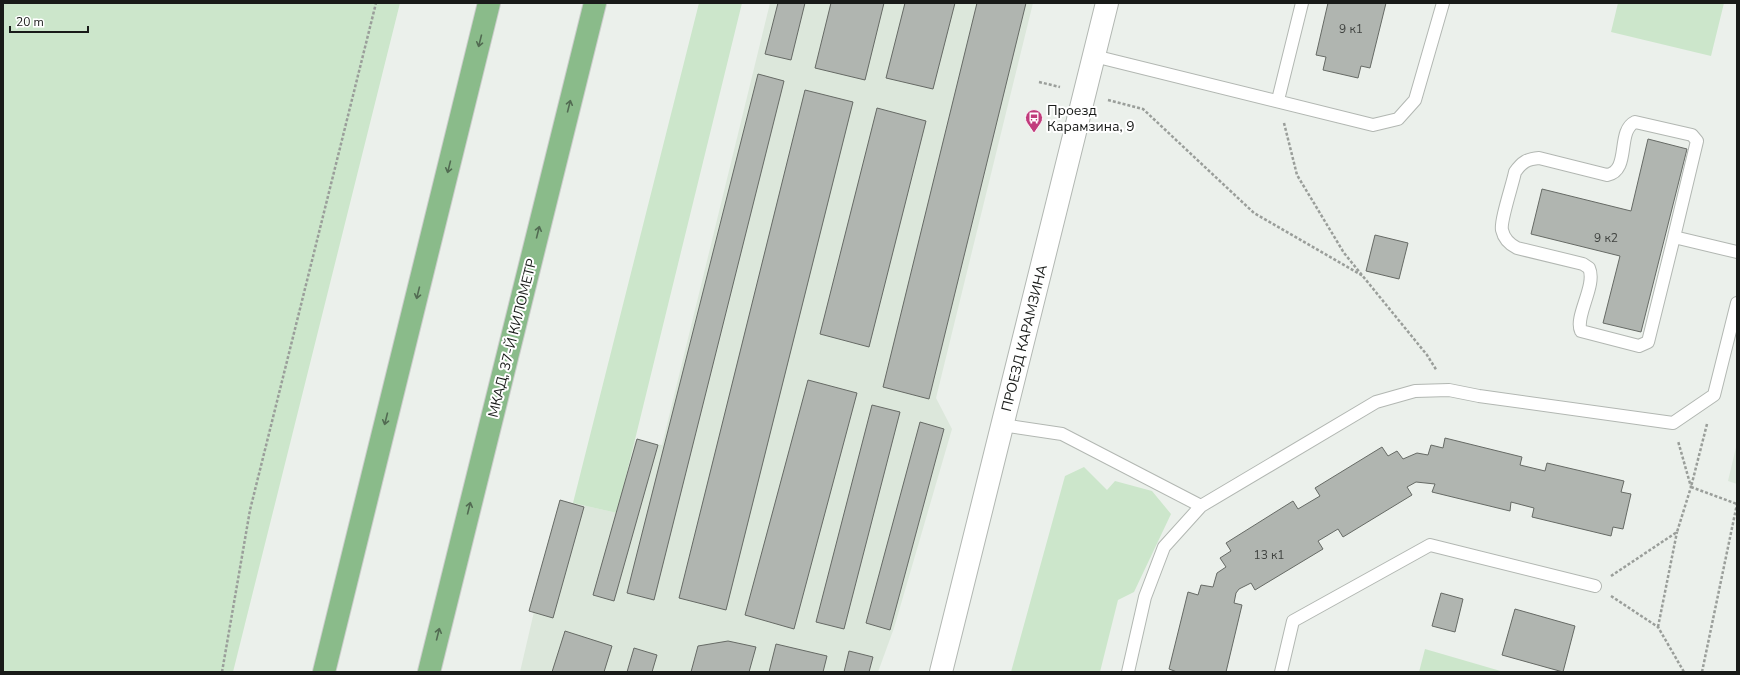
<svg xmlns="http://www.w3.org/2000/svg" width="1740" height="675" font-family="'Nunito Sans',sans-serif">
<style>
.built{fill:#dce7db}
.green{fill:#cce6cb}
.building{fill:#b0b5b0;stroke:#666a65}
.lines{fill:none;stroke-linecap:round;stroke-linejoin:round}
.service-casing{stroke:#b2b7b2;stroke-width:14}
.tertiary-casing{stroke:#b2b7b2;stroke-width:24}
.trunk-casing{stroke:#cccdcc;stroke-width:24}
.path{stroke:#9a9e9a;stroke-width:2.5;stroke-dasharray:3 2;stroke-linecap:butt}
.service{stroke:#fff;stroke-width:12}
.tertiary{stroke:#fff;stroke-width:22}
.trunk{stroke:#8abb8a;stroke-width:22}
.oneway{stroke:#526b52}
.labels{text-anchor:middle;stroke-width:4;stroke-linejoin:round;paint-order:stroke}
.number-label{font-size:12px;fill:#3f423f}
.poi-label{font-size:14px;fill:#191b19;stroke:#fff;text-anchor:start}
.street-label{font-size:14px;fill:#191b19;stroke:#fff}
</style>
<rect width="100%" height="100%" fill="#ebf0eb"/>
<path class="built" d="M770 3H1033L936 398 952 429 894 628 878 672H520L560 500 617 513 635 441 662 445Z
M1737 443V484L1728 481Z"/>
<path class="green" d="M3 3H400L233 672H3Z
M699 3H742L617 513 573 503Z
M1618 3H1724L1711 56 1611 32Z
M1084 467 1107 490 1115 481 1152 491 1171 514 1134 592 1118 600 1100 672H1011L1065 476Z
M1425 649 1504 672H1419Z"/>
<path class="building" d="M778 3H805L791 60 765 54Z
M831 3H884L865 80 815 68Z
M905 3H955L933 89 886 78Z
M977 3H1026L929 399 883 387Z
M1328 3H1386L1370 68 1361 66 1358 78 1323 70 1326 57 1316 55Z
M758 74 784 81 654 600 627 593Z
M805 90 853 102 726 610 679 598Z
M877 108 926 121 869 347 820 334Z
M1648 139 1687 149 1641 332 1603 323 1620 256 1531 234 1542 189 1631 211Z
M1375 235 1408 243 1399 279 1366 271Z
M808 380 857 393 794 629 745 615Z
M872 405 900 412 844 629 816 622Z
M920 422 944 429 890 630 866 623Z
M1445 438 1522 457 1520 465 1545 471 1547 463 1624 481 1621 492 1631 494 1623 529 1613 527 1611 536 1532 517 1534 508 1511 502 1510 511 1432 492 1435 484 1416 482 1407 487 1412 495 1343 537 1338 529 1318 541 1323 549 1255 590 1251 583 1239 589 1236 593 1234 603 1242 605 1226 672H1177L1169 669 1188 592 1198 595 1201 585 1213 587 1217 573 1226 567 1220 558 1231 551 1226 543 1293 501 1298 509 1320 496 1315 488 1382 447 1388 456 1397 451 1403 459 1417 453 1428 455 1431 445 1443 448Z
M637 439 658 445 614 601 593 595Z
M560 500 584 507 553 618 529 611Z
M1441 593 1463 599 1455 632 1432 626Z
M1515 609 1575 626 1563 672 1502 655Z
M565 631 612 646 604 672H552Z
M728 641 756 647 749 672H691L698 646Z
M776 644 827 656 823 672H769Z
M634 648 657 655 652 672H627Z
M849 651 873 657 869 672H844Z"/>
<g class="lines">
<g class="service-casing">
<path id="service" d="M1094 56 1373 125 1398 119 1415 100 1443 3
M1278 100 1302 3
M1674 237 1649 338 1648 342 1639 346 1581 331C1574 317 1597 285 1589 268L1583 264 1517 248C1509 244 1504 239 1502 230 1500 221 1513 183 1515 172 1522 162 1527 159 1539 158L1607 175C1631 171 1616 131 1635 122L1692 135 1697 141 1674 237 1737 252
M1002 425 1062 434 1201 506
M1128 672 1145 597 1164 547 1201 506 1376 402 1415 391 1449 390 1479 396 1673 423 1714 395 1737 303
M1281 672 1293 621 1430 545 1595 586"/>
</g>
<g class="tertiary-casing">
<path id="tertiary" d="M941 672 1107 3"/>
</g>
<g class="trunk-casing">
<path id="trunk" d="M324 672 489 3
M429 672 595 3"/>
</g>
<path class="path" d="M1039 82 1060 87
M1108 100 1143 109 1254 213 1363 276
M1284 123 1297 175 1344 253 1427 355 1437 371
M1707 424 1691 487 1737 504
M1611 576 1677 532 1691 487 1678 441
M1611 596 1658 627 1684 672
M1658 627 1677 532
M222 672 250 510 376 3
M1702 672 1737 504"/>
<use href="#service" class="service"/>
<use href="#tertiary" class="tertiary"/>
<use href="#trunk" class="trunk"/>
</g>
<defs><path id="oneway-shaft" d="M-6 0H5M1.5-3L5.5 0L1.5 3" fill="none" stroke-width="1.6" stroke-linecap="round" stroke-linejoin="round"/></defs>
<g class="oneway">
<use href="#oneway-shaft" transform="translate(480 41) rotate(104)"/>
<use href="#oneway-shaft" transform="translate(569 106) rotate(-76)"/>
<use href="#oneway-shaft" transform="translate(449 167) rotate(104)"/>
<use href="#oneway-shaft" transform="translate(538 232) rotate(-76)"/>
<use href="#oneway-shaft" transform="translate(418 293) rotate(104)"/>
<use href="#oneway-shaft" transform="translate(386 419) rotate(104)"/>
<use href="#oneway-shaft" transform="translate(469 508) rotate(-76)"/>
<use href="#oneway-shaft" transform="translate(438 634) rotate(-76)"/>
</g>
<defs>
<g id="bus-pin" transform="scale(0.9)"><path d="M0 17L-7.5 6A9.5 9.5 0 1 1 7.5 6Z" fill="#c13b7c" stroke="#fff"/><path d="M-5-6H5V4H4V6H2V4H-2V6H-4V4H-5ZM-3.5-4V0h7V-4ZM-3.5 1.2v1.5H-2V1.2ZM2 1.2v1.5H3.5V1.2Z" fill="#fff"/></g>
</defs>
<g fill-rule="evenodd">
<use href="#bus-pin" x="1034" y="118"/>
</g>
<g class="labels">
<g class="number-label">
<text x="1351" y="33">9 к1</text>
<text x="1606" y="242">9 к2</text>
<text x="1269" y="559">13 к1</text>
</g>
<g class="poi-label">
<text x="1047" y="115">Проезд<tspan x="1047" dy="16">Карамзина, 9</tspan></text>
</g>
<g class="street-label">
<text transform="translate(512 338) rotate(-76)" y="5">МКАД, 37-Й КИЛОМЕТР</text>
<text transform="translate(1024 338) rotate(-76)" y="5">ПРОЕЗД КАРАМЗИНА</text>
</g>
</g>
<rect width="1740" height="675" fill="none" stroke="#191b19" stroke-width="8"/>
<path d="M10 26v6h78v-6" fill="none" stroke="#191b19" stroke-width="2"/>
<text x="16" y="26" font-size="12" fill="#191b19" stroke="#ffffff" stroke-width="3" paint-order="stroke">20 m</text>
</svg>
